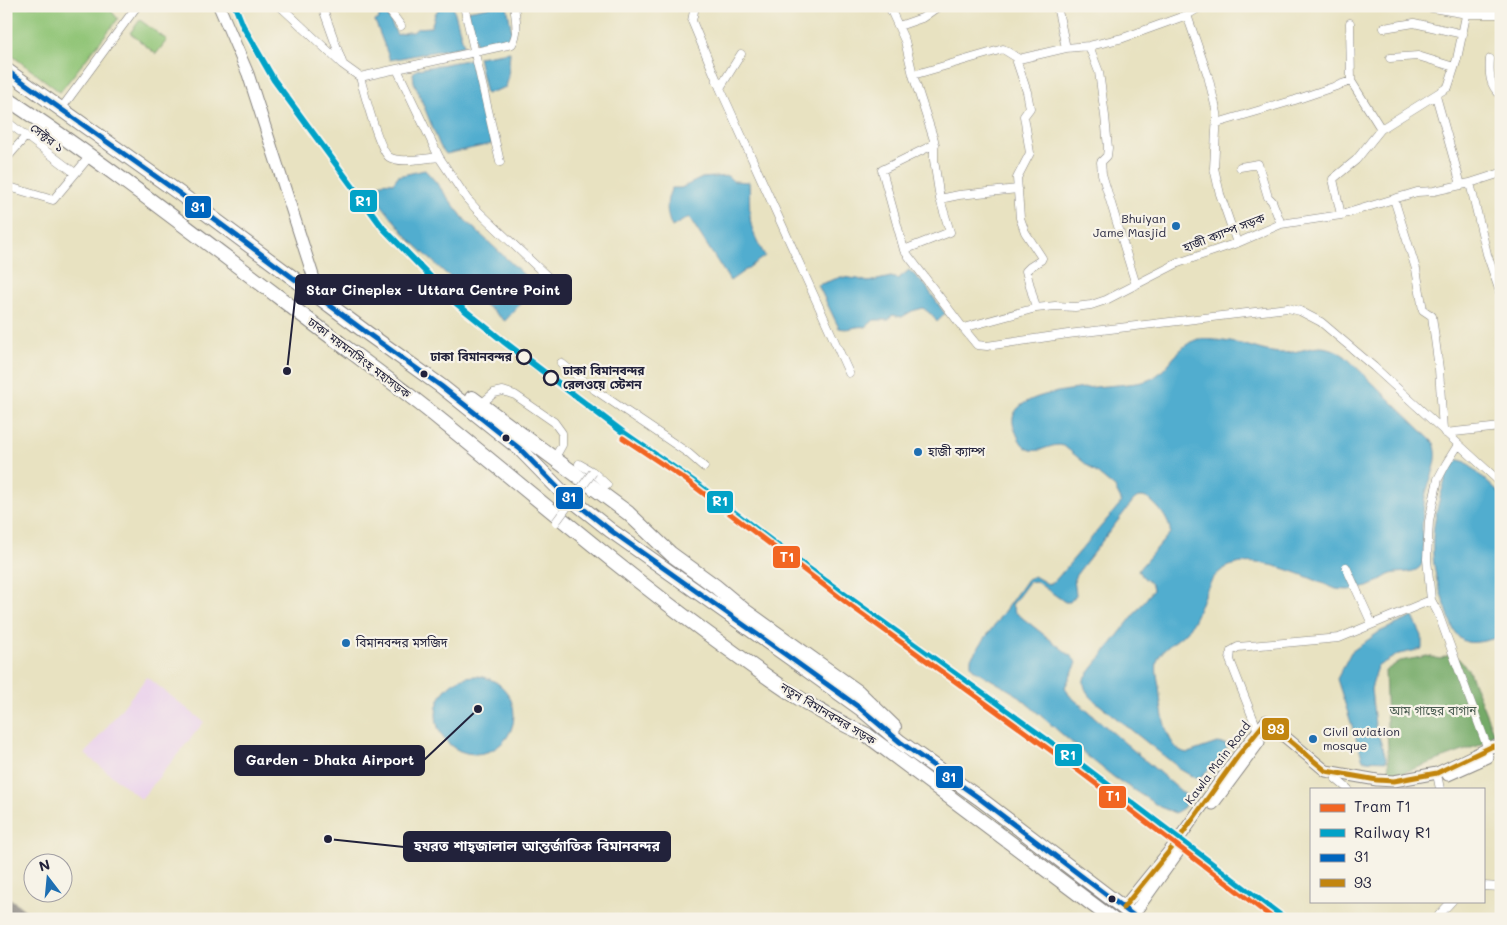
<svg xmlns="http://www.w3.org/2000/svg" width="1507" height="925" font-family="Mali,'Noto Sans Bengali',sans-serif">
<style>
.built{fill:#ead1ec}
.green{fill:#91c577;stroke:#5a7459}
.forest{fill:#74aa68;stroke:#4b6652}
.water{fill:#51adcf;stroke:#3a6885}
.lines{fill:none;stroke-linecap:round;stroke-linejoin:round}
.taxiway{stroke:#85827e;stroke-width:19}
.street-casing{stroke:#85827e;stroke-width:9}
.secondary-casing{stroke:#85827e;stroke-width:13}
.highway-casing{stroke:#85827e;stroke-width:16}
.street{stroke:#fff;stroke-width:8}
.secondary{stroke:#fff;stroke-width:11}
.highway{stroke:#fff;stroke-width:14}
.street-bridge-casing{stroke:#85827e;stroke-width:9;stroke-linecap:butt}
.street-bridge{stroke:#fff;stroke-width:8}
.bus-1-casing{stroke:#f7f3e8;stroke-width:9}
.bus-2-casing{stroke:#f7f3e8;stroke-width:9}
.bus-1{stroke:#0065bd;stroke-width:5}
.bus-2{stroke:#c2850f;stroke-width:5}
.rail-1-casing{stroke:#f7f3e8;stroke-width:10}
.rail-1{stroke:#02a2c7;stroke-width:6}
.tram-1-casing{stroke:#f7f3e8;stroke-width:9}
.tram-1{stroke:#f26522;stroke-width:5}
.poi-dot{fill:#1f6fb2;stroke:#f7f3e8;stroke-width:2}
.stop-dot{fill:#f7f3e8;stroke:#22223b;stroke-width:2.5}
.bus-dot{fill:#22223b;stroke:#f7f3e8;stroke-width:2}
.labels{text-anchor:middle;stroke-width:4.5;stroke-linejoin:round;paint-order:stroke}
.street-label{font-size:12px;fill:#22223b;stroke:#f7f3e8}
.poi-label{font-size:12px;fill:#22223b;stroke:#f7f3e8;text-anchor:start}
.stop-label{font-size:12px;font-weight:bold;fill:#22223b;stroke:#f7f3e8;text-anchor:end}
.park-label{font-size:12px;fill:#495b50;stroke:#f7f3e8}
.leader{fill:none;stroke:#22223b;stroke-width:2}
.callout-dot{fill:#22223b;stroke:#f7f3e8;stroke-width:2}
.callout{fill:#22223b;stroke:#22223b;stroke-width:2}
.callout-label{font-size:14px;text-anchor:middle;font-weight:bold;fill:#fff}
.line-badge{stroke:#f7f3e8;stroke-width:2}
.badge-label{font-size:14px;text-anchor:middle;font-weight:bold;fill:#fff}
</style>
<rect width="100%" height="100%" fill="#f7f3e8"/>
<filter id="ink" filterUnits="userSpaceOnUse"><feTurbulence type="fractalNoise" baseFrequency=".02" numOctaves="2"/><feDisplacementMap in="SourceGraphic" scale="10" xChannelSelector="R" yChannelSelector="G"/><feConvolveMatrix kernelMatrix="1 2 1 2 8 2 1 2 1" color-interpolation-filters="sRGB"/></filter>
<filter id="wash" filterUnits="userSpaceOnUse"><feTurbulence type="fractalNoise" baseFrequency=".0096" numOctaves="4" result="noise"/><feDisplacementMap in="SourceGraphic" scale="20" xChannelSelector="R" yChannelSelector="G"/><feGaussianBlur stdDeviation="1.12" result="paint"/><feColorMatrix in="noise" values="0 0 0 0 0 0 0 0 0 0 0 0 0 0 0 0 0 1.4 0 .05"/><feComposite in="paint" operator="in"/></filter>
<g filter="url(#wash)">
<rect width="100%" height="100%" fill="#e8e2c1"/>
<path class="built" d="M147 677 204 722 141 799 85 754Z"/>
<path class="green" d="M6 6H107L118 19 60 92 6 51Z
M140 20 167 40 156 54 130 33Z"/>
<path class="forest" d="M1453 653 1468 669 1496 739 1389 778 1385 671 1400 661 1427 656 1440 659Z"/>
<path class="water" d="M436 6H453L464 46 390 60 375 21 379 19V11L381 9 386 12 397 35 407 32H413L418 28 431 27 436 12 438 11Z
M494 6H507L512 33 507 41 477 47 467 11Z
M510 52 508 79 506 87 486 94 478 57Z
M472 59 492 144 446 154 440 146 414 82 413 73 418 69Z
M425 170 435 181 465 220 536 286 505 321 443 271 409 239 376 198C373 184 381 181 393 183L398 176Z
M728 176 733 181 749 182C750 193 749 204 750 215 750 229 758 243 765 256L730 281 689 217 672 227C666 215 665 200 672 188H681L702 178Z
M909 270 925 285 945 314 937 322 932 315 923 308 912 311 902 317 892 315 889 320H874L866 327C855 325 851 331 839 328L818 285 841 277 858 279 868 282 891 277 898 279Z
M1198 339C1212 339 1226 341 1241 344 1254 347 1268 353 1283 353 1309 352 1321 338 1346 357L1434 443C1442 463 1426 483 1424 503 1423 512 1422 521 1422 530 1421 540 1427 556 1422 564 1417 575 1400 571 1391 574 1385 576 1382 580 1377 582 1365 590 1351 591 1336 589 1304 576 1239 542 1212 580 1202 595 1199 614 1189 628 1181 640 1165 645 1159 657 1154 666 1158 678 1159 687 1161 705 1164 751 1188 753L1217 743 1226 744 1227 751 1199 779 1195 778 1183 771 1096 702C1089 695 1083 690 1084 679L1153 590C1152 580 1141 579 1138 570L1170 533C1172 522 1152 496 1141 497 1137 497 1136 498 1133 501L1076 575 1074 579 1076 595 1070 602H1065L1035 581 1029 582 1012 605 1015 612 1071 656 1077 663 1065 687 1069 695 1189 798 1183 808 1175 813 1160 807 1115 778 1086 755 1016 694 973 669 971 665V658L1027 579 1034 576 1048 584 1054 582 1120 504 1121 500 1115 488 1064 446C1052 442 1042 453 1031 450 1022 448 1018 437 1015 430 995 383 1122 389 1146 381 1170 373 1174 346 1198 339Z
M1459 460 1466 462 1501 495V637C1491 639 1477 644 1467 642 1454 639 1451 622 1447 611 1443 598 1437 585 1435 571 1428 535 1438 500 1450 466L1454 461Z
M1413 617 1422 636V649L1399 654 1378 666 1371 689 1375 725 1387 761 1363 760 1337 679 1351 652 1379 632Z
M436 715a39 39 0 1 1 78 0a39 39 0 1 1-78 0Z"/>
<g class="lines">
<path class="taxiway" d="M6 907 21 919"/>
</g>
</g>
<g filter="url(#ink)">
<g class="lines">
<g class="street-casing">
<path id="street" d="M280 6 342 64 360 77 512 44C519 32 516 20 514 6
M322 6 342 62
M386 6 401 26
M464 6 500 162
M695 6 692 21 720 88 849 373
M889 6 905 41 913 75 934 140V160L940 199 950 232 904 250 963 328 977 345 987 346 1068 334 1288 308 1300 311 1321 322 1374 367 1501 483
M1057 6 1066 48
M1421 6 1467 14H1501
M1187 15 1208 76 1217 113 1214 168 1220 194 1237 243
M1350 23 1351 81 1381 129
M899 26 922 18 939 6
M1384 28 1414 23 1463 34
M1089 46 1099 72 1105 116 1108 148 1107 156 1101 162 1102 174 1136 285
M1390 58 1418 56 1454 67
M1019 59 1017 62 1027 92 1030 108 1024 116 1030 153 1017 178 1020 218 1025 232 1042 258 1041 260 1030 267 1026 271 1036 308
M1019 59 1066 48 1089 46 1123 38 1187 15 1202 6
M1490 59C1489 73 1489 86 1501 95
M397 69 439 157
M913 75 1003 49 1019 59
M360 77C364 92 379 150 389 157 399 164 427 158 439 157L467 199 478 211 550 279
M720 88 741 54
M1436 96 1461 185
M61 109 137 6
M6 121 75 173
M1217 123 1295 100 1351 81
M6 159 26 136
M1240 167 1258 164 1268 197 1272 201 1281 224
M1470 183 1487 254 1501 295
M6 186 53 200 90 156
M940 199 959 195 1018 189
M1394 199 1416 269 1423 310 1432 316 1439 369 1443 430 1445 433 1501 427
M1341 215 1333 179 1356 160 1381 129 1448 87 1457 59 1468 6
M904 250 882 170 935 144
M963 328 1036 308 1055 306 1075 307 1091 305 1106 300 1178 263 1237 243 1281 224 1341 215 1417 192 1434 191 1470 183 1501 173
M561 363 595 390 688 453 704 467
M480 405 494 393 503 391 515 395 554 422 562 433V445L554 459
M1458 445 1446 464 1438 479 1429 521 1427 559 1431 600 1438 613 1488 749
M579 464 593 472 607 485
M1346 567 1372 624
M1258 731 1230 660 1231 651 1238 647 1339 638 1431 600
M1336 779 1348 789
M1438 779 1440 789
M1483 886 1501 887
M1439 919V915L1452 901"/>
</g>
<g class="secondary-casing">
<path id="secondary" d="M219 6 248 74 317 288
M1448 775 1488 757
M1213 804 1259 742
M1123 908 1175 844 1238 756 1266 721 1326 771 1377 780 1394 781 1437 773 1493 746 1501 748
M1133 915 1183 845"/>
</g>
<g class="highway-casing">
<path id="highway" d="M6 70 179 193 367 333 441 386 520 449 561 491 610 530 789 657 860 708 900 742 979 798 1138 919
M6 98C100 160 190 230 280 298 334 340 390 379 443 422 531 493 617 567 708 634 759 671 809 710 867 735L1112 919
M472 398 628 513 671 554 715 586 745 611 858 692 894 727"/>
</g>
<use href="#street" class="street"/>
<use href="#secondary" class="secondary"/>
<use href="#highway" class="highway"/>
<g class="street-bridge-casing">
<path id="street-bridge" d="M556 522 593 472"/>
</g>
<use href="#street-bridge" class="street-bridge"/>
<g class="bus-1-casing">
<path id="bus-1" d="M6 70 179 193 367 333 441 386 520 449 561 491 610 530 789 657 860 708 900 742 979 798 1138 919"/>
</g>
<g class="bus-2-casing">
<path id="bus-2" d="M1123 908 1175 844 1238 756 1266 721 1326 771 1377 780 1394 781 1437 773 1493 746 1501 748"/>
</g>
<use href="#bus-1" class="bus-1"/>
<use href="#bus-2" class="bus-2"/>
<g class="rail-1-casing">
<path id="rail-1" d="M235 6 243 26 274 80 383 228 457 304 503 341 624 433 693 481 795 559 1079 763 1285 919"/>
</g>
<use href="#rail-1" class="rail-1"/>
<g class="tram-1-casing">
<path id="tram-1" d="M623 438 686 480 851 606 1075 768 1274 919"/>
</g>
<use href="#tram-1" class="tram-1"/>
</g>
</g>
<g class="poi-dot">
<circle cx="1176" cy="226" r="5"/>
<circle cx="918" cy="452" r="5"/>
<circle cx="346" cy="643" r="5"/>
<circle cx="1313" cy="739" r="5"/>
</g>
<g class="stop-dot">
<circle cx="524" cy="357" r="7"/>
<circle cx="551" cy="378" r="7"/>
</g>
<g class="bus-dot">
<circle cx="424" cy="374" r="4.5"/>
<circle cx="506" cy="438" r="4.5"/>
<circle cx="1112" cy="899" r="4.5"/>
</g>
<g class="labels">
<g class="street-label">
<text transform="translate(47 138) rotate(37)" y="4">সেক্টর ১</text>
<text transform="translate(1224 233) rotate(-21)" y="4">হাজী ক্যাম্প সড়ক</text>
<text transform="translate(359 358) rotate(37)" y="4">ঢাকা ময়মনসিংহ মহাসড়ক</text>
<text transform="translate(828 714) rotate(31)" y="4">নতুন বিমানবন্দর সড়ক</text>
<text transform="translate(1218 763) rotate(-53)" y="4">Kawla Main Road</text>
</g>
<g class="poi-label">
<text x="1166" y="223" text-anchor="end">Bhuiyan<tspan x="1166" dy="14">Jame Masjid</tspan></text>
<text x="928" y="456">হাজী ক্যাম্প</text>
<text x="356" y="647">বিমানবন্দর মসজিদ</text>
<text x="1323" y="736">Civil aviation<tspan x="1323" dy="14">mosque</tspan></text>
</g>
<g class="stop-label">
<text x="512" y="361">ঢাকা বিমানবন্দর</text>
<text x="563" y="375" text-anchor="start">ঢাকা বিমানবন্দর<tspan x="563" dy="14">রেলওয়ে স্টেশন</tspan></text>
</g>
<g class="park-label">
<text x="1433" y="715">আম গাছের বাগান</text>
</g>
</g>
<path class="leader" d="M287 371L296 290M478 709L424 760M328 839L404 847"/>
<g class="callout-dot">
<circle cx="287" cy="371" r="5"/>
<circle cx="478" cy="709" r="5"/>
<circle cx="328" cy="839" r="5"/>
</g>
<g class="callout">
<rect x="296" y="275" width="275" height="29" rx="5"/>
<rect x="235" y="746" width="189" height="29" rx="5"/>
<rect x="404" y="832" width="266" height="29" rx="5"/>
</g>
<g class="callout-label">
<text x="433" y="295">Star Cineplex - Uttara Centre Point</text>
<text x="330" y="765">Garden - Dhaka Airport</text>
<text x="537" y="851">হযরত শাহ্‌জালাল আন্তর্জাতিক বিমানবন্দর</text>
</g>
<g class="line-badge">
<rect x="349" y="189" width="29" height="24" rx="5" fill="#02a2c7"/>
<rect x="184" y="195" width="28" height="24" rx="5" fill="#0065bd"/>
<rect x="555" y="486" width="29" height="24" rx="5" fill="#0065bd"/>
<rect x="706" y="490" width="28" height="24" rx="5" fill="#02a2c7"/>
<rect x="772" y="545" width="29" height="24" rx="5" fill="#f26522"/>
<rect x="1261" y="717" width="29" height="24" rx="5" fill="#c2850f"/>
<rect x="1054" y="743" width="29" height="24" rx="5" fill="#02a2c7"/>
<rect x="935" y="765" width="29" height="24" rx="5" fill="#0065bd"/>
<rect x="1098" y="785" width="29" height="24" rx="5" fill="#f26522"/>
</g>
<g class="badge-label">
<text x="363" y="206">R1</text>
<text x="198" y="212">31</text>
<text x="569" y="502">31</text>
<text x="720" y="506">R1</text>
<text x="787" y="562">T1</text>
<text x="1276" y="734">93</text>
<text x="1068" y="760">R1</text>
<text x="949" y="782">31</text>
<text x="1113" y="801">T1</text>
</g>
<rect width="1507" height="925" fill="none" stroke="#f7f3e8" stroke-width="25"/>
<rect x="1310" y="788" width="175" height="115" fill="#f7f3e8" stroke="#a29fa3"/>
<rect x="1320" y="804" width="25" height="8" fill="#f26522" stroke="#a29fa3"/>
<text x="1354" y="812" font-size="15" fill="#22223b">Tram T1</text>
<rect x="1320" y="829" width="25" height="8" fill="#02a2c7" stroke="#a29fa3"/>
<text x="1354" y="838" font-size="15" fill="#22223b">Railway R1</text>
<rect x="1320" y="854" width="25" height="8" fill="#0065bd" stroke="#a29fa3"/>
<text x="1354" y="862" font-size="15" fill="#22223b">31</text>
<rect x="1320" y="879" width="25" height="8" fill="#c2850f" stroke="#a29fa3"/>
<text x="1354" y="888" font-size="15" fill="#22223b">93</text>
<g transform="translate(48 878) rotate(344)"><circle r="24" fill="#f7f3e8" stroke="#a29fa3"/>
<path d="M0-4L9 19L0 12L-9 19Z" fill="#1f6fb2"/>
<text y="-8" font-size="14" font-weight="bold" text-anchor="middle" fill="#22223b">N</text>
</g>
</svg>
